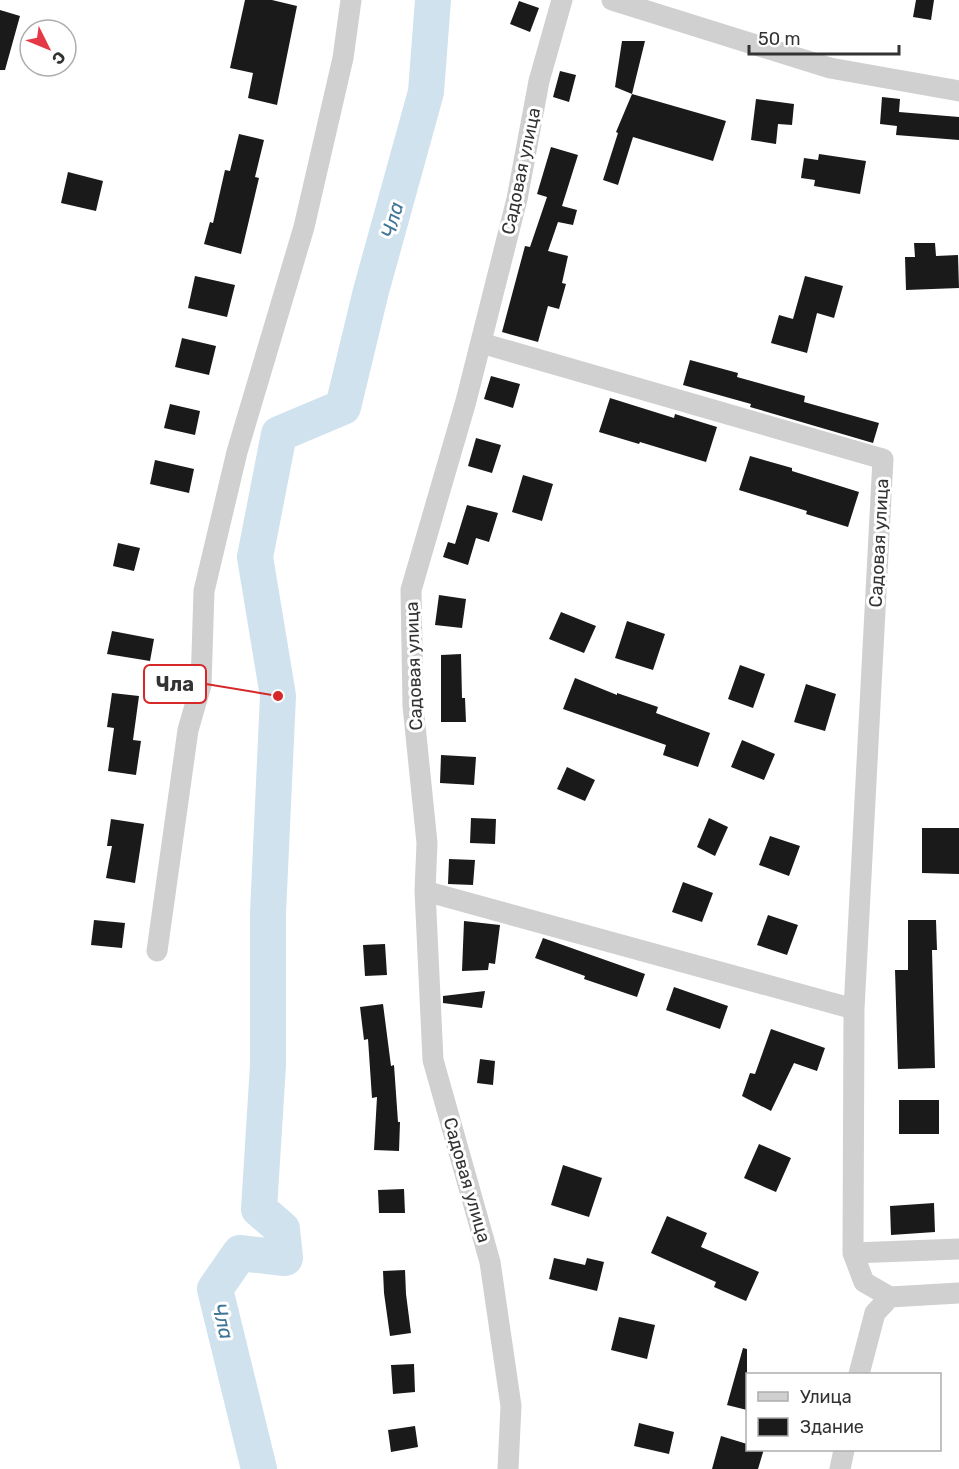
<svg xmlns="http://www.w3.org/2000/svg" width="959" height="1469" font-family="Rubik,sans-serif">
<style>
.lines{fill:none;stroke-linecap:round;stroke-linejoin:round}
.river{stroke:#cfe2ee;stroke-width:36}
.building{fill:#1a1a1a}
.minor{stroke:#d0d0d0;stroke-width:21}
.labels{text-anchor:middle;stroke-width:6;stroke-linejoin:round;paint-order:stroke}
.street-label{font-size:18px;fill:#333;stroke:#fff}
.water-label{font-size:20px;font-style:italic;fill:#3f7597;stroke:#fff}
.leader{fill:none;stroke:#d62828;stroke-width:2}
.callout-dot{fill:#d62828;stroke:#fff;stroke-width:2}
.callout{fill:#fff;stroke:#d62828;stroke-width:2}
.callout-label{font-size:20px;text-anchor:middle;font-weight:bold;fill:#333}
</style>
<rect width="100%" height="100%" fill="#fff"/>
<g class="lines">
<path class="river" d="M259 1469 215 1289 240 1253 285 1258 282 1229 259 1209 268 1065V913L278 696 255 557 279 434 343 407 371 291 426 92 433 0"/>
</g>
<path class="building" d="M245 0H272L297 6 277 105 248 98 253 73 230 68Z
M916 0H934L931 20 913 17Z
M519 1 539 8 530 32 510 24Z
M0 10 20 16 5 70H0Z
M622 41H645L632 94 615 87Z
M560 71 576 75 569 102 553 97Z
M632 94 726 121 713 161 633 137 618 185 603 180 618 133 616 132Z
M882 97 900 99 899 112 959 117V140L896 135 897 126 880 124Z
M756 99 794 104 792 125 778 124 776 144 751 140Z
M239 134 264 140 255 177 259 178 241 254 204 244 210 222 213 223 225 170 230 171Z
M551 147 578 155 562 206 577 210 573 225 558 222 548 251 568 256 562 283 566 284 559 309 548 306 538 342 502 332 525 246 530 247 547 197 537 194Z
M819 154 866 161 860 194 814 186 815 180 801 178 804 158 818 160Z
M68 172 103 181 96 211 61 203Z
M914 243H935L936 256 958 255 959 288 906 290 905 257H915Z
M195 276 235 285 227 317 188 308Z
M805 276 843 286 834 318 817 313 807 353 771 343 779 315 793 319Z
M182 338 216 346 209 375 175 367Z
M690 360 738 373 737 377 805 396 804 402 879 423 873 443 750 407 751 404 683 385Z
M491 376 520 384 513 408 484 399Z
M610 398 674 418 675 414 717 427 706 462 640 442 639 444 599 432Z
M170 404 200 411 195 435 164 428Z
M476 438 501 445 492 473 468 466Z
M750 456 792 468V471L859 492 848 527 806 514 807 511 739 490Z
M155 460 194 469 189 493 150 484Z
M523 475 553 484 542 521 512 512Z
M467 505 498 513 489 542 476 538 468 565 443 557 448 542 455 544Z
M118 543 140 548 134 571 113 566Z
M439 595 466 599 462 628 435 625Z
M561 612 596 626 584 653 549 639Z
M627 621 665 634 653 670 615 658Z
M112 631 154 639 150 661 107 654Z
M461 654 462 698H465L466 722H441V655Z
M740 665 765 674 753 708 728 699Z
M575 678 617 695V693L658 707 656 713 710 733 698 767 663 755 666 745 563 709Z
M806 684 836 694 825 731 794 722Z
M112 693 139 696 133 740 141 741 136 775 108 771 114 728 107 727Z
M742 740 775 754 764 780 731 767Z
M441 755 476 757 474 785 440 783Z
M567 767 595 780 585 801 557 789Z
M471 818 496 819 495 844 470 843Z
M709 818 728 827 715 856 697 847Z
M111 819 144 824 135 883 106 878 112 846H107Z
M922 828H959V874L922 873Z
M770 836 800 846 789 876 759 865Z
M449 859 475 860 473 885 448 884Z
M683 882 713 893 702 922 672 912Z
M768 915 798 925 787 955 757 945Z
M94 920 125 923 122 948 91 945Z
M908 920H936L937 950H932L935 1068 898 1069 895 970H908Z
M464 921 500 925 495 964 489 963 488 970 462 971Z
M543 938 645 974 637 997 584 979 585 976 535 958Z
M385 944 387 975 365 976 363 945Z
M674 987 728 1006 720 1029 666 1010Z
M485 991 482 1008 443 1003V996Z
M383 1004 391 1066 394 1065 398 1122H400L399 1151 374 1150 377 1097 372 1098 368 1039 364 1040 360 1007Z
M771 1029 825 1048 817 1071 794 1063 771 1111 742 1096 750 1073 755 1074Z
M480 1059 495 1061 493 1085 477 1083Z
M899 1100H939V1134H899Z
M759 1144 791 1158 776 1192 744 1178Z
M563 1165 602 1178 589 1217 551 1205Z
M404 1189 405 1213H379L378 1190Z
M934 1203 935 1232 891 1235 890 1206Z
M667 1216 707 1233 701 1247 759 1272 746 1301 714 1287 716 1282 651 1253Z
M554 1258 585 1265 587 1258 604 1262 597 1291 549 1279Z
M405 1270 406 1294 411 1333 390 1336 384 1293 383 1271Z
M619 1317 655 1325 647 1359 611 1350Z
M743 1348 747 1349V1410L727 1405Z
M414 1364 415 1392 393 1394 391 1365Z
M639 1423 674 1432 669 1454 634 1446Z
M415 1426 418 1447 391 1452 388 1430Z
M721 1436 747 1444V1449H764L758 1469H712Z"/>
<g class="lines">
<path class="minor" d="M612 0 830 68 959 91
M481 343 883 459 854 1009 853 1253 864 1282 890 1297 959 1293
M425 891 854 1009
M157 951 188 730 201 685 204 591 237 452 304 227 343 58 351 0
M853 1253 959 1249
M859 1374 875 1313 890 1297
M508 1469 511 1406 490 1262 433 1060 425 891 427 843 413 706 411 590 466 401 517 199 539 81 562 0
M840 1469 844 1450"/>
</g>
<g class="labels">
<g class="street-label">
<text transform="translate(521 171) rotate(-78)" y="6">Садовая улица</text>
<text transform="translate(879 543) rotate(-87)" y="6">Садовая улица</text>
<text transform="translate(414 666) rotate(-92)" y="6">Садовая улица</text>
<text transform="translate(467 1180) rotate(74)" y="6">Садовая улица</text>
</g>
<g class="water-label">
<text transform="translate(392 220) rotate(-75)" y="7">Чла</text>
<text transform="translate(223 1321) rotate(76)" y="7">Чла</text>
</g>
</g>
<path class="leader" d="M278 696L206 684"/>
<circle class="callout-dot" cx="278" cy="696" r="6"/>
<rect class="callout" x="144" y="665" width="62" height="38" rx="6"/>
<g class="callout-label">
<text x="175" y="691">Чла</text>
</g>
<rect x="746" y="1373" width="195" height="78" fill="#ffffff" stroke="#adadad" stroke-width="1.5"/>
<rect x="758" y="1392" width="30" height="9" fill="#d0d0d0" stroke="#adadad" stroke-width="1.5"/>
<text x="800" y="1403" font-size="18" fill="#333333">Улица</text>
<rect x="758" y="1418" width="30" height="18" fill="#1a1a1a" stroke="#adadad" stroke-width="1.5"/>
<text x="800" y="1433" font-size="18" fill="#333333">Здание</text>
<g transform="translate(48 48) rotate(133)"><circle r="28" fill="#ffffff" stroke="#adadad" stroke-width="1.5"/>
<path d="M0-4.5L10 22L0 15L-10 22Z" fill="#e63946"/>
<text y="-9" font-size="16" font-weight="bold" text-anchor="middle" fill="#333333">С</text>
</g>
<path d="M749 45v9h150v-9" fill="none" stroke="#333333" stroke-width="3"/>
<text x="758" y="45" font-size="18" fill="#333333" stroke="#ffffff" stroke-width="4.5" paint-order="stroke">50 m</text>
</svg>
